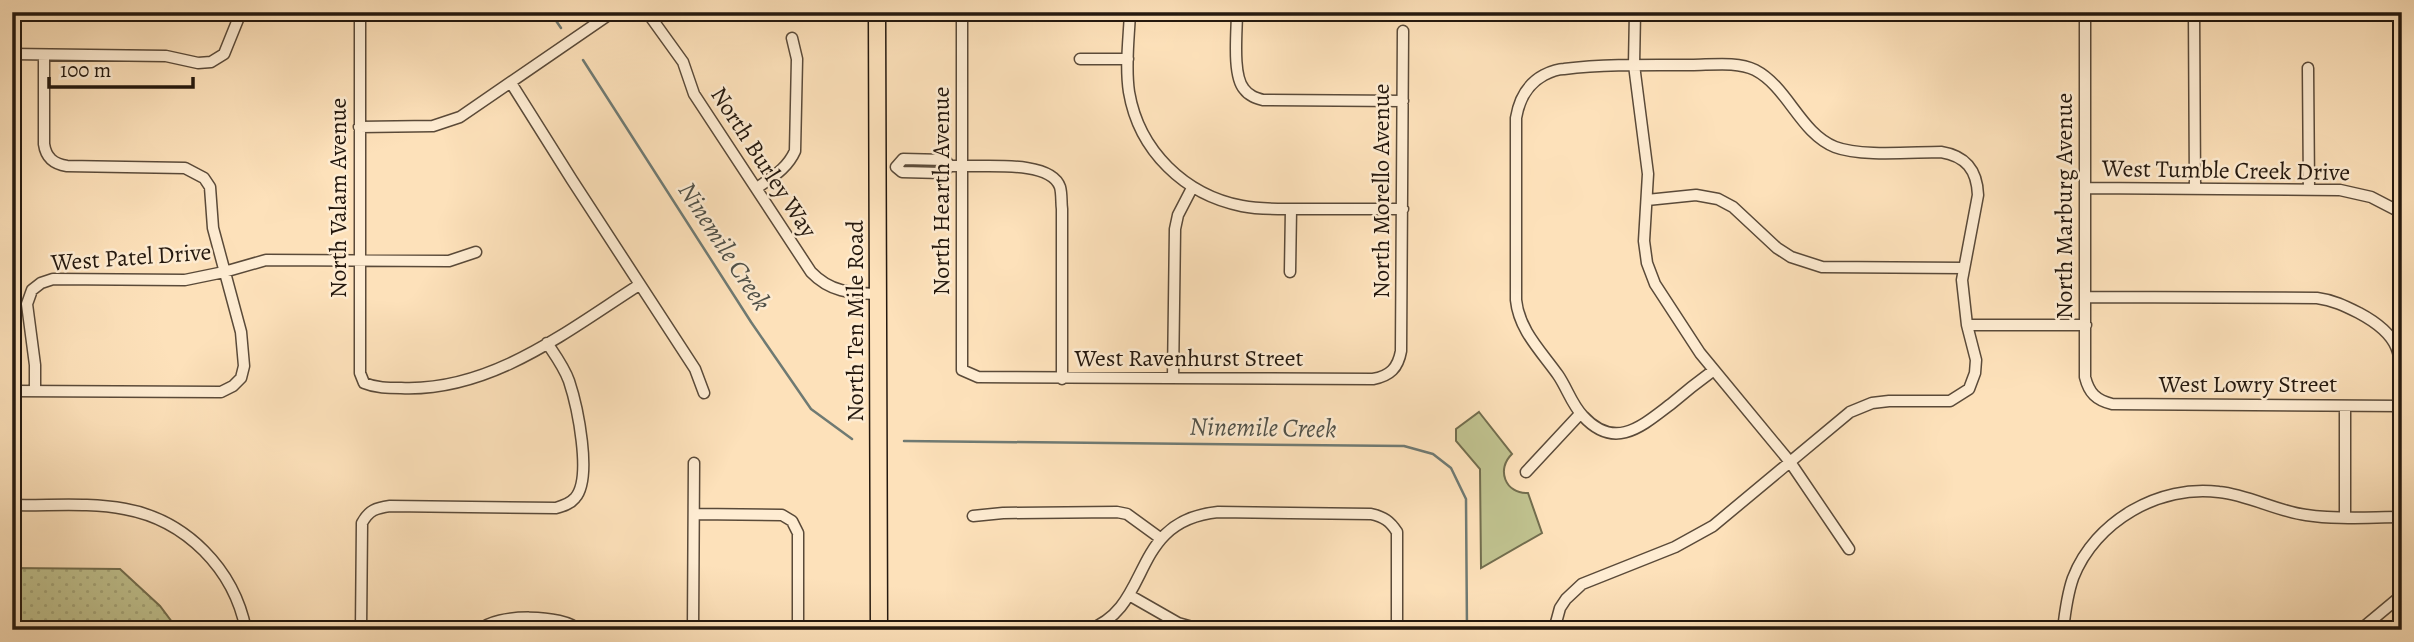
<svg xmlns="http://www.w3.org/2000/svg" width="2414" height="642" font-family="Alegreya,serif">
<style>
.grass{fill:url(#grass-dots);stroke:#726d4e;stroke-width:2}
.park{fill:#c0c28f;stroke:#726d4e;stroke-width:2}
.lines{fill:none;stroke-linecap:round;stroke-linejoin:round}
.stream{stroke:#6f7a73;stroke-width:2.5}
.street-casing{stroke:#5a4a39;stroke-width:13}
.primary-casing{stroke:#24180e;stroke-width:19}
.street{stroke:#feecd2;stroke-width:10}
.primary{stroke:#fde1ba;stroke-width:16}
.labels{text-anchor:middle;stroke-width:5;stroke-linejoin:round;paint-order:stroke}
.street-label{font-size:24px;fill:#24180e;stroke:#feecd2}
.water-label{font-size:26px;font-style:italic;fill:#505149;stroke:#feecd2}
</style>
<defs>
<pattern id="grass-dots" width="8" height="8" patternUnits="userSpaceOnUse" patternTransform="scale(1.75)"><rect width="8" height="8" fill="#c0c28f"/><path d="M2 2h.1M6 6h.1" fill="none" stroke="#a5a67a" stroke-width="1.8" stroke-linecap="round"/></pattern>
</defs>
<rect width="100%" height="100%" fill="#fde1ba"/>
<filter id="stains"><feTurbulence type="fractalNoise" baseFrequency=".00286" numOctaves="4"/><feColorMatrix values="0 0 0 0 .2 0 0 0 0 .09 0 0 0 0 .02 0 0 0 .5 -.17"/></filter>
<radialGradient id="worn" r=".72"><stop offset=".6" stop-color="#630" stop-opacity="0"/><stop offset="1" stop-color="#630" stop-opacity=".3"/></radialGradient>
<path class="grass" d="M12 568 120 569 160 606 178 630H12Z"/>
<path class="park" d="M1479 412 1512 454C1496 469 1505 494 1528 493L1542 533 1481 568 1480 469 1456 441V429Z"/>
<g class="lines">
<path class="stream" d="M550 12 561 28
M583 60 751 322 811 409 852 439
M904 441 1404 446 1433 454 1451 468 1466 499 1467 630"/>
<g class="street-casing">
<path id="street" d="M360 12V373L364 383C376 388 388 388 401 388 491 392 567 331 639 285
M647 12 683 62 694 94 811 272C830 292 850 293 877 294
M962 12V370L978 377 1373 379C1390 376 1398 368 1401 351L1403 31
M1130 12C1129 38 1125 66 1129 92 1139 151 1185 195 1242 206 1262 210 1282 209 1301 209 1335 209 1369 209 1403 209
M1237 12C1237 31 1232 75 1244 89 1249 96 1256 98 1263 100L1403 101
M1635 12 1634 65 1648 174 1644 241 1647 263 1655 284 1700 353 1790 462 1849 549
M2085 12V377C2089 393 2096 400 2112 404L2402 406
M2194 12 2195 189
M12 54 166 56 198 63 211 62 224 54 241 12
M1080 59H1128
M2308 68 2309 189
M511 83 572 180 695 369 704 393
M359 127 433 126 460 117 613 12
M950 166 942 173 902 172 896 167 903 159 945 160 950 166H962C986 167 1051 160 1060 187 1062 194 1061 202 1062 209V379
M757 188C772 177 787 169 795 151L797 59 792 38
M2086 188 2340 190 2371 197 2402 213
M1647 200 1696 195 1718 199 1733 207 1777 248 1791 257 1822 267 1964 268
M1290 272 1291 209
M2087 297 2317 298C2333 300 2345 306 2359 313 2406 338 2401 358 2401 406
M1967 325H2086
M1173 378 1175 229 1178 215 1192 188
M12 391 221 392 233 386 241 378 244 366 241 332 213 228 210 187 204 178 185 168 67 166C54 164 46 158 44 144V55
M35 391V365L27 304 32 290 41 283 53 279 185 280 224 272 266 260 449 261 476 252
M2345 406V517
M1526 472 1580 414
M12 505C49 506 89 502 125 509 186 520 234 569 246 630
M694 514 782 515 792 521 798 533V630
M973 516 1003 513 1117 512 1127 514 1160 538
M1129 595 1178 623 1203 630
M2203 628 2204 630
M361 630 362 523C369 510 376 508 390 506L556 508C563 506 570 504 575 498 593 478 577 405 569 381 564 367 555 355 547 343
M480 630C496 613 563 614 579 630
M693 630 694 463
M1088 630C1154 607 1128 521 1218 512L1371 514C1384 517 1390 521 1397 532V630
M1554 630 1560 608 1566 599 1582 584 1675 547 1713 526 1850 412 1872 403 1889 401H1950L1969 389 1975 373 1976 360 1967 325 1962 280 1978 195C1977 170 1966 156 1941 152 1912 152 1861 157 1835 147 1800 133 1788 87 1755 70 1737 61 1711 65 1691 65 1649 65 1606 64 1564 69 1557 69 1550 72 1544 75 1527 84 1519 100 1516 118V300C1519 330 1541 351 1558 375 1567 388 1572 405 1583 416 1615 451 1642 426 1671 404 1685 392 1699 381 1714 370
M2063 630C2065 612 2067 595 2073 578 2095 521 2160 484 2219 492 2249 495 2276 511 2306 515 2337 520 2371 517 2402 517
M2360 630 2402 595"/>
</g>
<g class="primary-casing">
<path id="primary" d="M877 12 879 630"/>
</g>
<use href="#street" class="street"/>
<use href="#primary" class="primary"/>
</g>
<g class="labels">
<g class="street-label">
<text transform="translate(764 162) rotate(57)" y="8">North Burley Way</text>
<text transform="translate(2226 170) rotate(1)" y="8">West Tumble Creek Drive</text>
<text transform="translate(941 191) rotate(-90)" y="8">North Hearth Avenue</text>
<text transform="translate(1381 191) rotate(-90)" y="8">North Morello Avenue</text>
<text transform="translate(338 198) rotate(-90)" y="8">North Valam Avenue</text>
<text transform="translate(2064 206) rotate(-90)" y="8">North Marburg Avenue</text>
<text transform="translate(131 257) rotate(-4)" y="8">West Patel Drive</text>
<text transform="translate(855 321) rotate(-90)" y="8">North Ten Mile Road</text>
<text x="1189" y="366">West Ravenhurst Street</text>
<text x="2248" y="392">West Lowry Street</text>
</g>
<g class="water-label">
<text transform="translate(725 246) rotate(57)" y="9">Ninemile Creek</text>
<text transform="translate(1263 427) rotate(1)" y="9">Ninemile Creek</text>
</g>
</g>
<rect width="2414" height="642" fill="none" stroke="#fde1ba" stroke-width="42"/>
<rect x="14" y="14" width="2386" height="614" fill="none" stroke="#24180e" stroke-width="3.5"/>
<rect x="21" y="21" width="2372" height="600" fill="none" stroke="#24180e" stroke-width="2"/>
<path d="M49 77v10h144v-10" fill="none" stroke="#24180e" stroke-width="3.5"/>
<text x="60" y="77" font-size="21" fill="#24180e" stroke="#feecd2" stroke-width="5" paint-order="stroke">100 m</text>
<rect width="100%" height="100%" filter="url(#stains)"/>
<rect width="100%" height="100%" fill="url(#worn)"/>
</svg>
